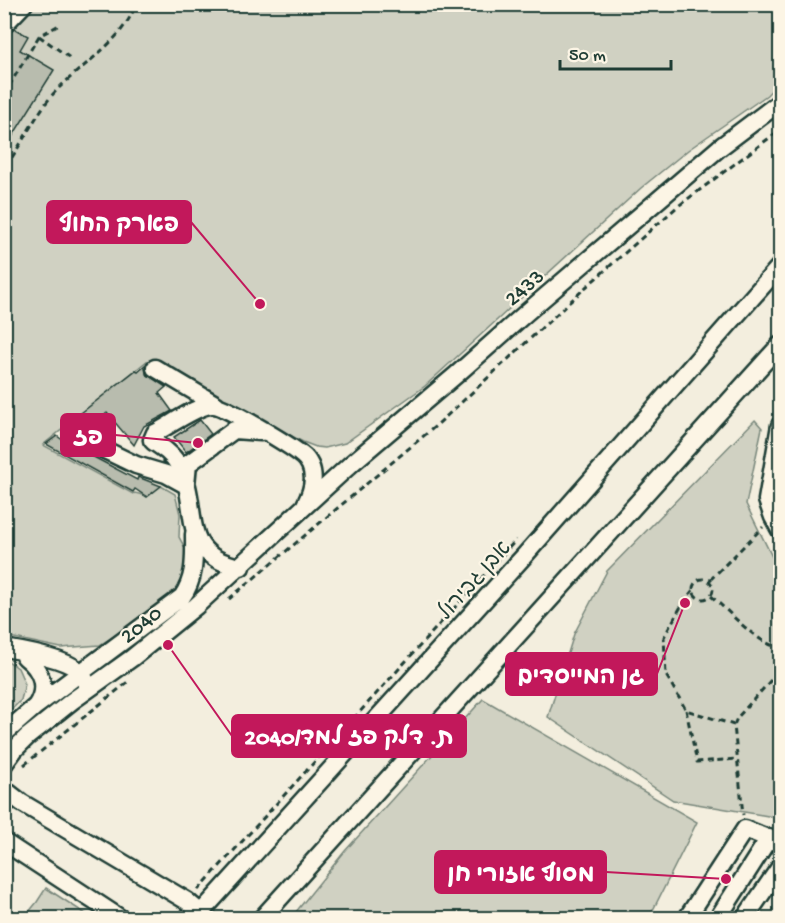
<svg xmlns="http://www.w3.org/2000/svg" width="785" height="923" font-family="'Gochi Hand','Playpen Sans Hebrew',sans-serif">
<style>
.green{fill:#d0d1c2;stroke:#78877b;stroke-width:1.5}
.building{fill:#b8bcae;stroke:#1f3d34;stroke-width:1.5}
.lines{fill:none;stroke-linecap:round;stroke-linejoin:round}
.minor-casing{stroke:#1f3d34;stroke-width:21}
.path{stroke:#1f3d34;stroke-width:3;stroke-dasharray:6 4.5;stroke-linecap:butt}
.minor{stroke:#fcf5e5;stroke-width:16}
.labels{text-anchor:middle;stroke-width:4.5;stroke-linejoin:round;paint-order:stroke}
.street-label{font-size:22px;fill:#1f3d34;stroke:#fcf5e5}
.leader{fill:none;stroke:#c2185b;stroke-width:2}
.callout-dot{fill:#c2185b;stroke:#fcf5e5;stroke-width:2}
.callout{fill:#c2185b;stroke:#c2185b;stroke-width:2}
.callout-label{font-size:24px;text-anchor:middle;font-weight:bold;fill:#fff}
</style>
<rect width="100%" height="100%" fill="#f3eede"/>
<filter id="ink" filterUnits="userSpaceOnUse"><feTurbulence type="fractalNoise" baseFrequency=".0167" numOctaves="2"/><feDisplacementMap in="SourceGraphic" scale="12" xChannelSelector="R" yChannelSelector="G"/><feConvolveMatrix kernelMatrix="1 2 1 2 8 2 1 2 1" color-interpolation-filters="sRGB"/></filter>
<g filter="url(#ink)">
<path class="green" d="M5 5H780V81L767 95 688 150 641 188 425 386 345 443 325 448 316 447 303 442 147 361 43 445 133 494 135 493 147 496 161 486 175 494 180 514 179 537 186 550 187 562 182 583 176 592 138 621 100 645 61 648 5 636Z
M755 420 762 428 746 504 780 573V818L673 800 548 717 574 634 607 571Z
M5 659 18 668 25 684 21 700 5 716Z
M483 699 697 822 649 918H291L345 851Z
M46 888 92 918H24L37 902Z"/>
<path class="building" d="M15 29 28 36 20 50 54 70 4 150V35Z
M145 365 146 374 166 387 159 393 172 411 144 426 134 445 107 413 86 429 76 424 72 420 136 370 138 371Z
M200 420 211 434 186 452 174 437Z
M57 436 67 443 137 480 138 477 161 486 147 497 135 489 133 492 46 444Z"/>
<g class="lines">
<g class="minor-casing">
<path id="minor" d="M4 25 24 4
M155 368 217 405
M780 425 767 500 773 517 780 530
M72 434 136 465 166 474 186 485 188 464 234 430 261 432
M241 567C174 555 203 505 178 464 172 454 163 448 154 442L152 440 155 433C169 426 199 404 213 405 224 405 291 446 302 455 305 457 308 461 310 465 316 478 311 494 305 505
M4 648C23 651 71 659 82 674 84 676 85 680 86 682
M25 657C42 670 48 688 36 706
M4 734 36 706 182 597C196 577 194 557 194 534
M4 764 15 749 27 737 72 701 132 658 196 606 351 464 456 375 526 313 719 148 780 102
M4 789 22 803 187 901 201 913 204 918
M4 842 120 918
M196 918 525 555 780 266
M262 918 780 345
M687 918 745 829 780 843
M718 918 769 838
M745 918 780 867"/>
</g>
<path class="path" d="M39 36 73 60
M9 86 39 36 61 24
M4 164 11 159C24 139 39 110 54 93 81 64 122 43 136 4
M693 589a10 10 0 1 1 20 0a10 10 0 1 1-20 0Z
M710 580 763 527
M693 590 684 601 664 637 666 675 686 710 734 725 743 815
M711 596C730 612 756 643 780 648
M229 599 438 424 586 287 677 207 780 130
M686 710 697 762 738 759
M734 725 737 718 780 670
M24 765 129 681
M198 890 516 540"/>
<use href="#minor" class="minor"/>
</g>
</g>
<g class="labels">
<g class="street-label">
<text transform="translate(523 286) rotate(-41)" y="8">2433</text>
<text transform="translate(473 579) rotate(-48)" y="8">אבן גבירול</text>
<text transform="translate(140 623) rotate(-39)" y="8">2040</text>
</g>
</g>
<path class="leader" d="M260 304L191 222M198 443L115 435M685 603L657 674M168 645L232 736M726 879L606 872"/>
<g class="callout-dot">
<circle cx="260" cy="304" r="6"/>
<circle cx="198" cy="443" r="6"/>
<circle cx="685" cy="603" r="6"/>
<circle cx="168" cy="645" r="6"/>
<circle cx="726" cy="879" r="6"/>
</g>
<g class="callout">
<rect x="47" y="201" width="144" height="42" rx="6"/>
<rect x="61" y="414" width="54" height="42" rx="6"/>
<rect x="506" y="653" width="151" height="42" rx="6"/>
<rect x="232" y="715" width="234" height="42" rx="6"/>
<rect x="435" y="851" width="171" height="42" rx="6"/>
</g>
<g class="callout-label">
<text x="119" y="231">פארק החוף</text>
<text x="88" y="444">פז</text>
<text x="581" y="683">גן המייסדים</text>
<text x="349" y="744">ת. דלק פז למד/2040</text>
<text x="521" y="881">מסוף אזורי חן</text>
</g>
<rect width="785" height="923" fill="none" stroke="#fcf5e5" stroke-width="24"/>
<rect x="12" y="12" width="761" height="899" fill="none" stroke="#1f3d34" stroke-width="2" filter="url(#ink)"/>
<path d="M560 60v9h111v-9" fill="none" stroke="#1f3d34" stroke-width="3"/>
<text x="569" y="60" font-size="18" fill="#1f3d34" stroke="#fcf5e5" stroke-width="4.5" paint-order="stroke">50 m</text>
</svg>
